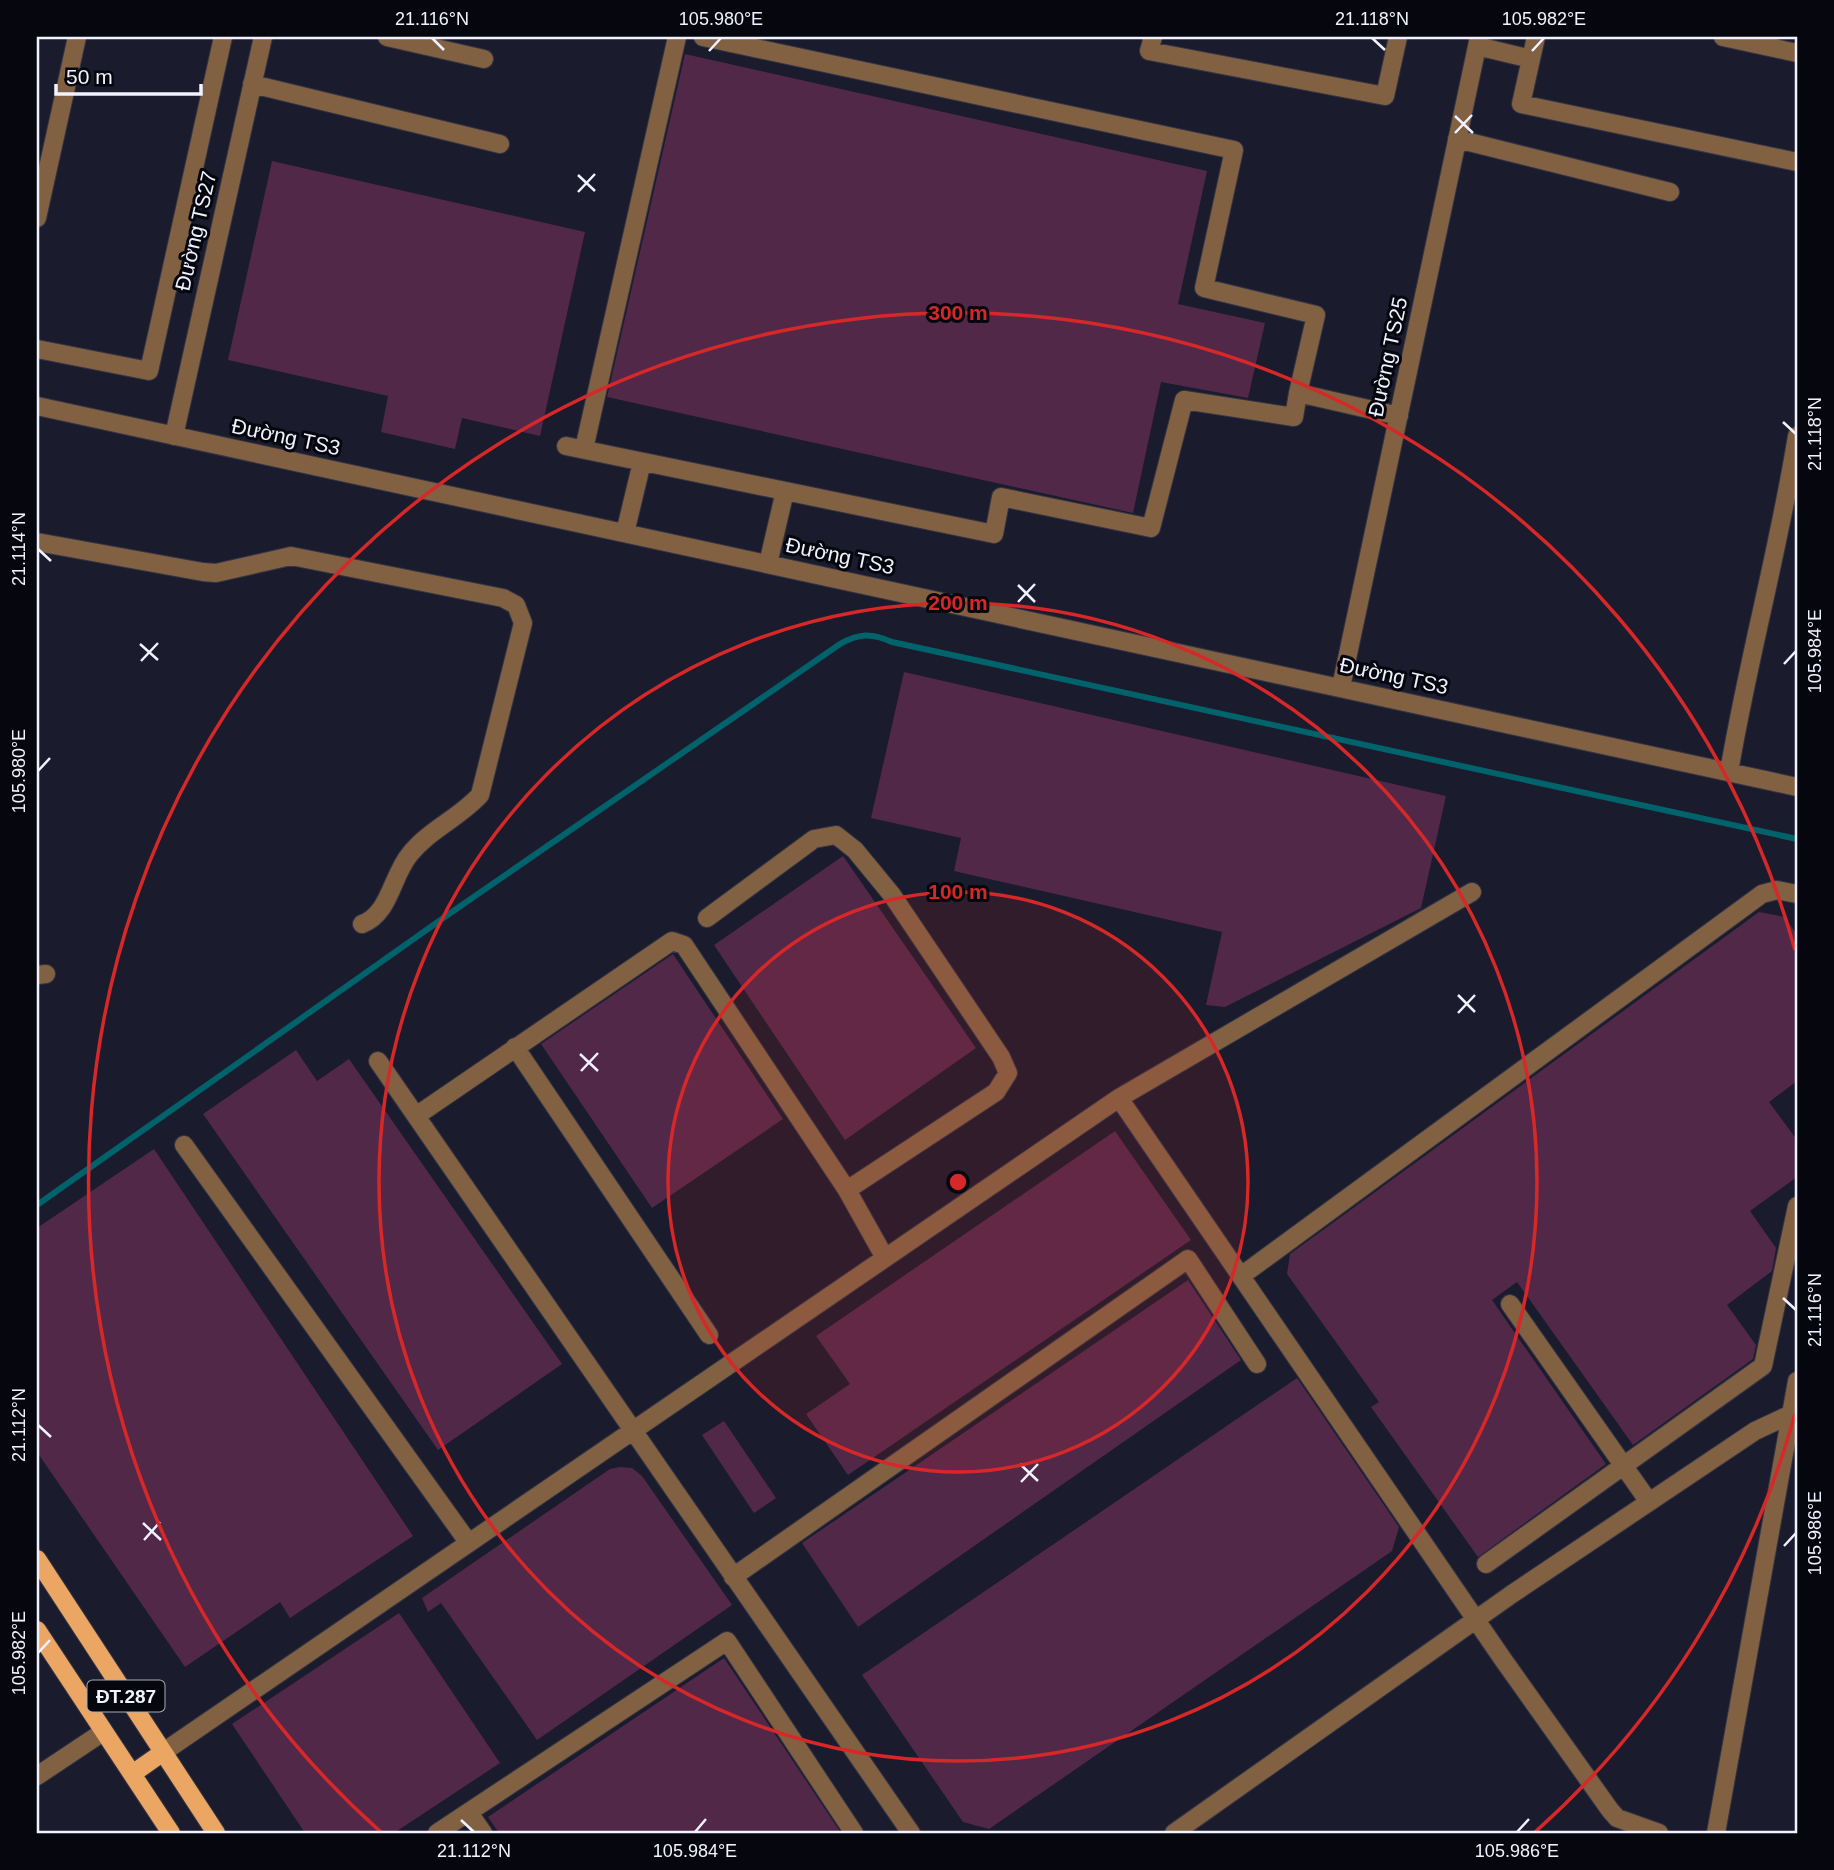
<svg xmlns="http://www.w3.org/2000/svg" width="1834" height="1870" font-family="Arial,sans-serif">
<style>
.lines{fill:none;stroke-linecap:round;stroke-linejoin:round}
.stream{stroke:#00626a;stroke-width:6}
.building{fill:#522849}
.minor-casing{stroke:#343545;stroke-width:20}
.major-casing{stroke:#343545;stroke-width:20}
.minor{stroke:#826143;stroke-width:18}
.major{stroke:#eba663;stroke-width:18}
.ticks{fill:none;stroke:#f1f2ff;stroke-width:2.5}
.ring{fill:none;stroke:#d62828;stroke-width:3.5}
.labels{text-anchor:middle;stroke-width:6;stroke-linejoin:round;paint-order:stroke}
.shield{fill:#06070e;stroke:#aaacb7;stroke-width:2}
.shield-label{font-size:19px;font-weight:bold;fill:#f1f2ff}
.street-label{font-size:21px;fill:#f1f2ff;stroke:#06070e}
.centre{fill:#d62828;stroke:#06070e;stroke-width:3.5}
.ring-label{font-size:21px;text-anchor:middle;font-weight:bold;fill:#d62828;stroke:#06070e;stroke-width:6;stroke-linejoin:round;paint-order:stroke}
.neatline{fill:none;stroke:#f1f2ff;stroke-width:2.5}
.ticks-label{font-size:18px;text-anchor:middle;fill:#f1f2ff}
</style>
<rect width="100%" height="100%" fill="#1a1b2c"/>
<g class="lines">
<path class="stream" d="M37 1205 449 914 840 644C859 633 872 633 892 642L1797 839"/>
</g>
<path class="building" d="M685 54 1207 171 1178 304 1265 323 1248 398 1161 382 1133 513 607 397Z
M272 161 585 232 540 436 462 418 455 449 381 432 388 396 228 360Z
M904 672 1446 796 1421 908 1225 1007 1206 1005 1222 932 954 871 961 838 871 818Z
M843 856 976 1048 845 1140 714 945Z
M1759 912 1785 917 1797 935V1081L1769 1102 1797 1140V1177L1750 1211 1776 1248 1772 1271 1727 1305 1756 1345 1753 1359 1633 1445 1517 1282 1492 1300 1606 1464 1478 1557 1371 1407 1379 1402 1287 1274 1290 1254Z
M673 954 783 1119 652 1208 541 1044Z
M296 1050 317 1081 349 1059 562 1364 438 1450 203 1114Z
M1115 1131 1191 1240 848 1475 806 1414 850 1384 816 1336Z
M154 1149 413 1536 290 1618 280 1602 185 1667 37 1452V1228Z
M1188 1280 1241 1360 858 1627 802 1543Z
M1297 1378 1399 1527 1392 1551 989 1829 963 1822 862 1675Z
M724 1421 776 1498 754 1513 702 1435Z
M620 1467 632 1468 642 1476 732 1605 537 1740 441 1603 428 1612 422 1598 610 1469Z
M399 1613 500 1763 394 1833H305L232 1724Z
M724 1658 841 1833H499L488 1817Z"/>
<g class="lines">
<g class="minor-casing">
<path id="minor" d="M387 37 484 59
M703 37 1234 150 1204 288 1316 315 1298 393
M1153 37 1149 51 1385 96 1398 37
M1723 37 1797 53
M1477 46 1531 59 1536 37
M1531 59 1521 104 1797 162
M252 84 500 144
M1457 139 1670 192
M37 218 77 37
M37 349 149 371 223 37
M37 406 1797 787
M174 436 263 37
M566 446 994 534 1001 497 1151 528 1184 400 1294 417 1298 393 1399 416
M584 449 677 37
M625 533 642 462
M37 542 203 572 216 573 291 556 503 598 516 605 523 623 480 795C459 818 429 830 410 854 392 875 390 914 362 924
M768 564 785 491
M1341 687 1479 37
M1729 772C1748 659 1779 549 1797 436
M707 918 814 839 836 835 855 850 892 895 1001 1057 1008 1073 996 1092 847 1190
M37 975 46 974
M515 1047 709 1335
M378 1061 911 1833
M1119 1098 1502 1658 1610 1810 1617 1818 1659 1833
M416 1116 672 941 684 945 847 1190 885 1258
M184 1145 468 1542
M1241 1276 1762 894 1777 890 1797 894
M1510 1304 1649 1502
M1486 1564 1763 1366 1797 1206
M733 1577 1188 1259 1257 1364
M162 1753 1119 1098 1472 892
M37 1776 103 1732
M469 1813 483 1833
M437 1833 727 1641 854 1833
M1174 1833 1512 1594 1755 1431 1791 1414
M1716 1833 1797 1381"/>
</g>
<g class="major-casing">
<path id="major" d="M37 1559 216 1833
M37 1630 171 1833
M132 1774 162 1753"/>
</g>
<use href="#minor" class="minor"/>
<use href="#major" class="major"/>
</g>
<path class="ticks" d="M432 38 444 50M1372 38 1385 50M709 51 721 38M1532 51 1544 38M1455 116 1473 133M1455 133 1472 115M578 175 595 191M578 192 595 174M1783 422 1796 434M38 549 51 561M1018 585 1035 602M1018 602 1035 584M140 644 158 660M141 661 158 643M1784 664 1796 651M38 771 50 758M1458 995 1475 1012M1458 1013 1475 995M580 1054 598 1071M581 1071 598 1053M1783 1298 1796 1310M38 1425 51 1437M1020 1464 1038 1481M1021 1482 1038 1464M143 1523 161 1540M144 1540 160 1522M1784 1546 1796 1533M38 1653 50 1640M461 1820 474 1832M695 1832 706 1819M1517 1832 1529 1819"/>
<circle cx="958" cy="1182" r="290" fill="#d62828" fill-opacity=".12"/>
<g class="ring">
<circle cx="958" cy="1182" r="290"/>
<circle cx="958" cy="1182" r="579"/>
<path d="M1795 1414A869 869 0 0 1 1534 1833M382 1833A869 869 0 1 1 1795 950"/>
</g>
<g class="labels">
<rect class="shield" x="87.5" y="1680.5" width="77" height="31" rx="5"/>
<g class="shield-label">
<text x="126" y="1703">ĐT.287</text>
</g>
<g class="street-label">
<text transform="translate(196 231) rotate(-77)" y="7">Đường TS27</text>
<text transform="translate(1388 357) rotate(-78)" y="7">Đường TS25</text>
<text transform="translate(286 437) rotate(12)" y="7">Đường TS3</text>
<text transform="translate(840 556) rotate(12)" y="7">Đường TS3</text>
<text transform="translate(1394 676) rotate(12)" y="7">Đường TS3</text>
</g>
</g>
<circle cx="958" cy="1182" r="10" class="centre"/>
<g class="ring-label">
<text x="958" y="320">300 m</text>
<text x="958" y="610">200 m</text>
<text x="958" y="899">100 m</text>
</g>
<rect width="1834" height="1870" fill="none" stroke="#06070e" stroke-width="77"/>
<path d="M56 84v10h145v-10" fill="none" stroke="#f1f2ff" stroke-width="3.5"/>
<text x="66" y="84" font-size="21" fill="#f1f2ff" stroke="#06070e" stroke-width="5" paint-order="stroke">50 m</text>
<rect x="38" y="38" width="1758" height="1794" class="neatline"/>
<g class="ticks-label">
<text x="432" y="25">21.116°N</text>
<text x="721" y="25">105.980°E</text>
<text x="1372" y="25">21.118°N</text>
<text x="1544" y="25">105.982°E</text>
<text transform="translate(1815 434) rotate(-90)" y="6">21.118°N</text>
<text transform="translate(19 549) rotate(-90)" y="6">21.114°N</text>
<text transform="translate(1815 651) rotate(-90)" y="6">105.984°E</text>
<text transform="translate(19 771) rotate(-90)" y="6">105.980°E</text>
<text transform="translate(1815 1310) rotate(-90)" y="6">21.116°N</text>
<text transform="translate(19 1425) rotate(-90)" y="6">21.112°N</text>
<text transform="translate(1815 1533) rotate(-90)" y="6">105.986°E</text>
<text transform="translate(19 1653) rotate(-90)" y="6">105.982°E</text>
<text x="474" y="1857">21.112°N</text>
<text x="695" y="1857">105.984°E</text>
<text x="1517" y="1857">105.986°E</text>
</g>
</svg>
